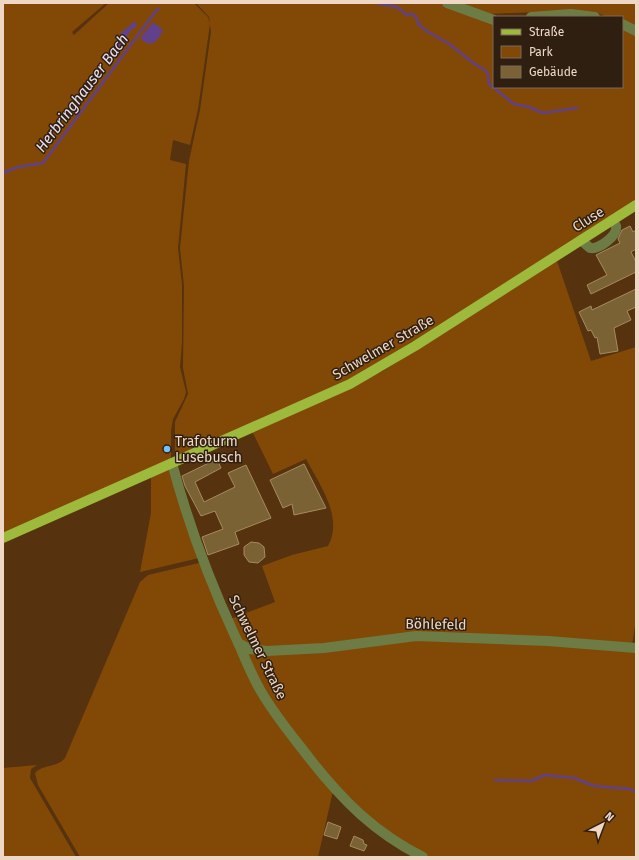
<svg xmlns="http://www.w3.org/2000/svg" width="639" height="860" font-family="'Fira Sans',sans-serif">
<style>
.green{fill:#824906}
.water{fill:#61418b}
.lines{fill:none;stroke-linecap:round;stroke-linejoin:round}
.stream{stroke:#61418b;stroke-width:2.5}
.building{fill:#7a6234;stroke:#a58b5d}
.minor{stroke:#6d7c45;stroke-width:10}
.major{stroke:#9dba3d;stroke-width:10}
.poi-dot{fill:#75c0f6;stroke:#2f1f11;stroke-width:1.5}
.labels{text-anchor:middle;stroke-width:3;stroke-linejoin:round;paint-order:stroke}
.street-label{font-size:14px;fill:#eed8c5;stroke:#2f1f11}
.poi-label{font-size:14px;fill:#eed8c5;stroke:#2f1f11;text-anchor:start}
.water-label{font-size:15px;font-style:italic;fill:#e7e0f5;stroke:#2f1f11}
</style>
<rect width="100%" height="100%" fill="#56320f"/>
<path class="green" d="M3 3H106L72 32 74 35 109 3H194L208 17 210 24 198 109 190 145 173 140 170 160 186 164 178 248 182 285V343L180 367 186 392 184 399 173 419 171 431V459L3 534Z
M196 3H445L494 22V87H622V28L636 34V201L351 380 175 458V422L188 394 183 368 184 286 180 248 189 161 200 110 211 32 209 17Z
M459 3H636V29L622 23V17H607L596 12 560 11 487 14Z
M557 261 591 361 636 347V619L632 646 449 635 267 649 241 643 230 619 275 602 262 566 292 555 328 546C344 517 319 484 306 459L273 474 252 431 383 371Z
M171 466 199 558 140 572 151 513V477Z
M199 563 243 659 333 791 318 857H80L38 785 35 773C43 764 57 768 65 758L140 582 148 575Z
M397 638 636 649V857H429L400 842 340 792 273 706 243 647 249 650Z
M37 765 31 769 30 778 76 857H3V768Z"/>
<path class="water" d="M135 21 137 26 130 31 122 47H118L117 42 121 33Z
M153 22 163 30C158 41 152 49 141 39V37Z"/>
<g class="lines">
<path class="stream" d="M375 3 397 7 407 15 413 14 418 20 417 23 428 32 448 43 476 65 485 70 488 74 489 84 514 104 529 107 543 113 577 108
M3 173 18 167 43 163 155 12 159 9
M495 780 531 781 545 775 574 778 594 786 630 789 636 792"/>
</g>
<path class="building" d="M630 226 633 232 636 230V249L631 252 636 262V272L591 294 587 285 607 275 596 255 620 243 618 239 622 230Z
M636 289V307L627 311 631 320 614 328 618 351 600 354 597 337 595 338 591 330 588 331 579 312 591 306 592 310Z
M217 459 221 468 195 482 204 502 235 487 228 473 246 465 271 518 235 532 239 544 208 555 202 537 223 529 215 511 201 516 185 486 182 476Z
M304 464 326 508 294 515 292 504 283 508 270 480Z
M251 542 259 543 264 547 265 557 258 563 249 562 244 555V547Z
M328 822 341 827 337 839 324 835Z
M354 836 363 840 364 844 367 845 364 851 350 846Z"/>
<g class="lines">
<path class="minor" d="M447 3 494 20
M531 17 571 14 595 17
M622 24 636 31
M581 240 590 248C598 250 618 236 616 226 615 224 613 222 612 220
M172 463C188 523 209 580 235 636 244 655 251 675 262 693 276 717 294 738 310 759 343 801 375 833 423 857
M238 643 249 649 267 651 324 648 416 636 548 641 636 648"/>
<path class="major" d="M3 538 350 384 415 346 636 205"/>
</g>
<circle class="poi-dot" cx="167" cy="449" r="4"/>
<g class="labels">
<g class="street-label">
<text transform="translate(588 219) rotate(-32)" y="5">Cluse</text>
<text transform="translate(383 347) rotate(-30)" y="5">Schwelmer Straße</text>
<text transform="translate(436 624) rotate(1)" y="5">Böhlefeld</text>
<text transform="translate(258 647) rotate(64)" y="5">Schwelmer Straße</text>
</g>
<g class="poi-label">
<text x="175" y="446">Trafoturm<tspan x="175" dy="16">Lusebusch</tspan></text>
</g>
<g class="water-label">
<text transform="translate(82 93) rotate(-53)" y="5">Herbringhauser Bach</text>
</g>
</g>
<rect width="639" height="860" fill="none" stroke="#eed8c5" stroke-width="8"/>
<rect x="493" y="16" width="130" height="72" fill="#2f1f11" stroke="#7b6959"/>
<rect x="501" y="29" width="20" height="6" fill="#9dba3d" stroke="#7b6959"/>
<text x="529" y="36" font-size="12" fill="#eed8c5">Straße</text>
<rect x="501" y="46" width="20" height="12" fill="#824906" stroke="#7b6959"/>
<text x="529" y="56" font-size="12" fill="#eed8c5">Park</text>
<rect x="501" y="66" width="20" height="12" fill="#7a6234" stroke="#7b6959"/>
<text x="529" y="76" font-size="12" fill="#eed8c5">Gebäude</text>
<g transform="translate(603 824) rotate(42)" stroke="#2f1f11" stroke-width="3" paint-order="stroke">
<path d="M0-3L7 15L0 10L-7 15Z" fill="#eed8c5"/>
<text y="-6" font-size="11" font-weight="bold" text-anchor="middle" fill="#eed8c5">N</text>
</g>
</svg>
